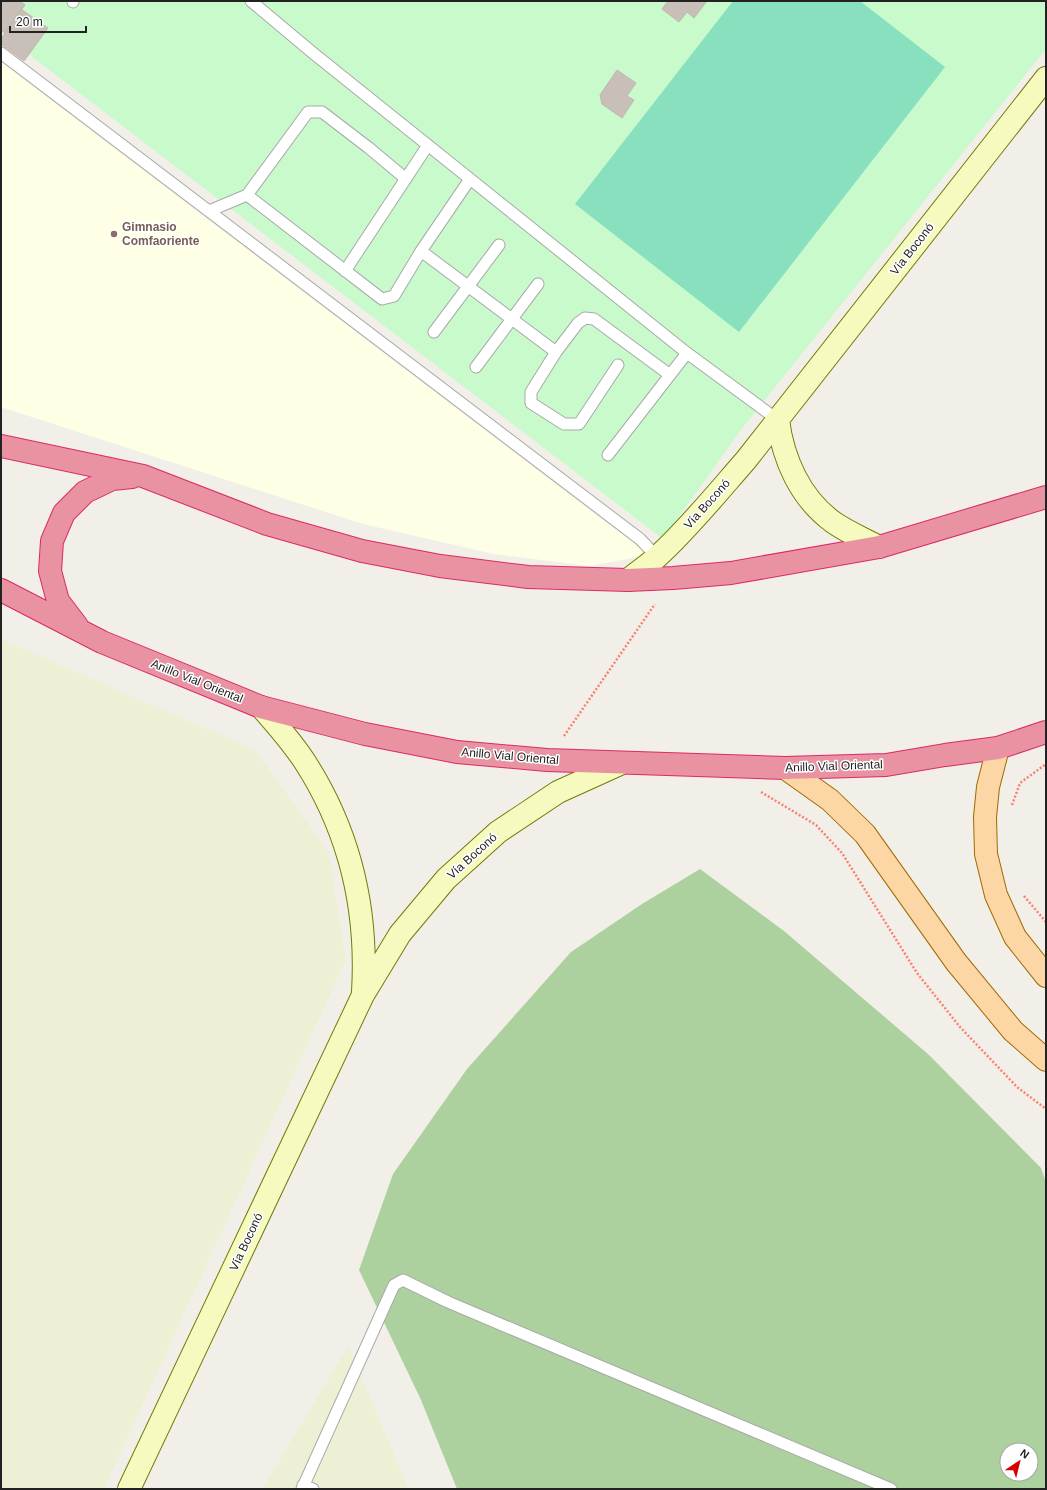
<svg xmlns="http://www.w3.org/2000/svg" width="1047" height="1490" font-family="Helvetica,sans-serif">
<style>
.education{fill:#ffffe5}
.farmland{fill:#eef0d5}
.forest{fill:#add19e;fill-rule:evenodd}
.park{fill:#c8facc}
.pitch{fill:#88e0be}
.building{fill:#c7bfb8;stroke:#c4b6ab}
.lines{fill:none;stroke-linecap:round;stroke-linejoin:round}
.lane-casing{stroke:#a9a9a9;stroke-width:13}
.secondary-casing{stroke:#707d05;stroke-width:24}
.primary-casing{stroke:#a06b00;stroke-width:24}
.highway-casing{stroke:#dc2a67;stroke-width:24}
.path{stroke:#fa8072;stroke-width:2.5;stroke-dasharray:2 2;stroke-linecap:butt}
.lane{stroke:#fff;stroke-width:11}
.secondary{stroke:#f7fabf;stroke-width:22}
.primary{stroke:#fcd6a4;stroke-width:22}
.highway{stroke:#e892a2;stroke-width:22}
.education-dot{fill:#8d6e63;stroke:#fff;stroke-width:1.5}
.labels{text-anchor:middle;stroke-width:3;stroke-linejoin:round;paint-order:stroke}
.education-label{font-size:12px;font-weight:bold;fill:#785e54;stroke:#fff;text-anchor:start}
.street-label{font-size:12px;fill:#222;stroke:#fff}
</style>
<rect width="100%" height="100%" fill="#f2efe9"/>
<path class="education" d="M1 62 649 555 589 566 494 554 363 524 1 407Z"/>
<path class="farmland" d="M1 639 255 750 329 852 346 960 104 1489H1Z
M348 1346 409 1489H262Z"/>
<path class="forest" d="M700 869 784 931 928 1054 1041 1168 1046 1182V1489H457L421 1400 359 1270 393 1174 467 1069 571 952 642 904ZM1007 1450H1031V1474H1007Z"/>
<path class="park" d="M1 1H1046V49L740 431 663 539 1 33Z"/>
<path class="pitch" d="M733 1H860L945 67 739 332 575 204Z"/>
<path class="building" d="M1 1H20L25 5 5 33 1 30Z
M668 1H707L694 18 687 12 679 22 662 9Z
M21 9 48 28 24 61 1 44V39Z
M617 70 636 83 627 96 634 100 622 118 602 104 600 95Z"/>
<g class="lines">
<g class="lane-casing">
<path id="lane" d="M251 1 313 53 687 353 778 420
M73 2V1
M1 53 640 539 657 557
M406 179 369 148 322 112H308L247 195 382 299 394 296 421 251 470 179
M209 211 247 195
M421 251 556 352
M345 271 428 145
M434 332 499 245
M618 365 579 424H564L531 403V392L556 352 578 323 585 318 594 319 670 375
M476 367 538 284
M608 455 687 353
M303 1485 313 1489
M302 1489 394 1285 403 1280 448 1302 891 1489"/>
</g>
<g class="secondary-casing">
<path id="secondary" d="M778 420C783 459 800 498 833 522 847 532 864 539 879 547
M628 580C638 572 648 565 657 557 688 529 718 492 746 460L1046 78
M261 707C277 725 292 742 305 762 350 832 368 909 363 992
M129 1489 363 995 400 934 446 879 498 832 558 792 622 763"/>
</g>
<g class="primary-casing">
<path id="primary" d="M998 748 988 787 985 817 986 854 996 895 1015 937 1046 976
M785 768 830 800 865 834 956 962 1013 1031 1046 1060"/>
</g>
<g class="highway-casing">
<path id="highway" d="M1 446 143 476 267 524 362 551 440 566 528 577 628 580 673 578 731 573 879 547 1046 497
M1 590 102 642 261 707 365 734 457 752 547 760 785 768 886 765 945 755 998 748 1046 732
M77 626 58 601 50 571 52 541 64 513 85 492 112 479 132 477"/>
</g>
<path class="path" d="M564 736 655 604
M761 792 816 825 842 853 917 973 960 1027 1017 1087 1046 1109
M1012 805 1020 783 1046 764
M1024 896 1046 922"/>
<use href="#lane" class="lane"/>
<use href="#secondary" class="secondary"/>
<use href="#primary" class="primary"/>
<use href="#highway" class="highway"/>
</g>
<circle class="education-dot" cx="114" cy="234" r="4"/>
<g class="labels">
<g class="education-label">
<text x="122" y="231">Gimnasio<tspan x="122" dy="14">Comfaoriente</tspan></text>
</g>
<g class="street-label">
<text transform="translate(912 249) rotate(-52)" y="4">Vía Boconó</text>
<text transform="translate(707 504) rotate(-48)" y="4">Vía Boconó</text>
<text transform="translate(197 681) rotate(22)" y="4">Anillo Vial Oriental</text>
<text transform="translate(510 756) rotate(5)" y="4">Anillo Vial Oriental</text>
<text transform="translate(834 766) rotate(-2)" y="4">Anillo Vial Oriental</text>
<text transform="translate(472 856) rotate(-42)" y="4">Vía Boconó</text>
<text transform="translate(246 1242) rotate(-65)" y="4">Vía Boconó</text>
</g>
</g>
<rect width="1047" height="1490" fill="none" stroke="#222222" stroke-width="4"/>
<g transform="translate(1019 1462) rotate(35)"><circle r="19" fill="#ffffff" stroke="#a7a7a7"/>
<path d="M0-3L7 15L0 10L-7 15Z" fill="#d40000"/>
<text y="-6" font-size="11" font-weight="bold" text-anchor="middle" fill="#222222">N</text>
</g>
<path d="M10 26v6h76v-6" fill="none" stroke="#222222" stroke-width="2"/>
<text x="16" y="26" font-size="12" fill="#222222" stroke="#ffffff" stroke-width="3" paint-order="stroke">20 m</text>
</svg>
